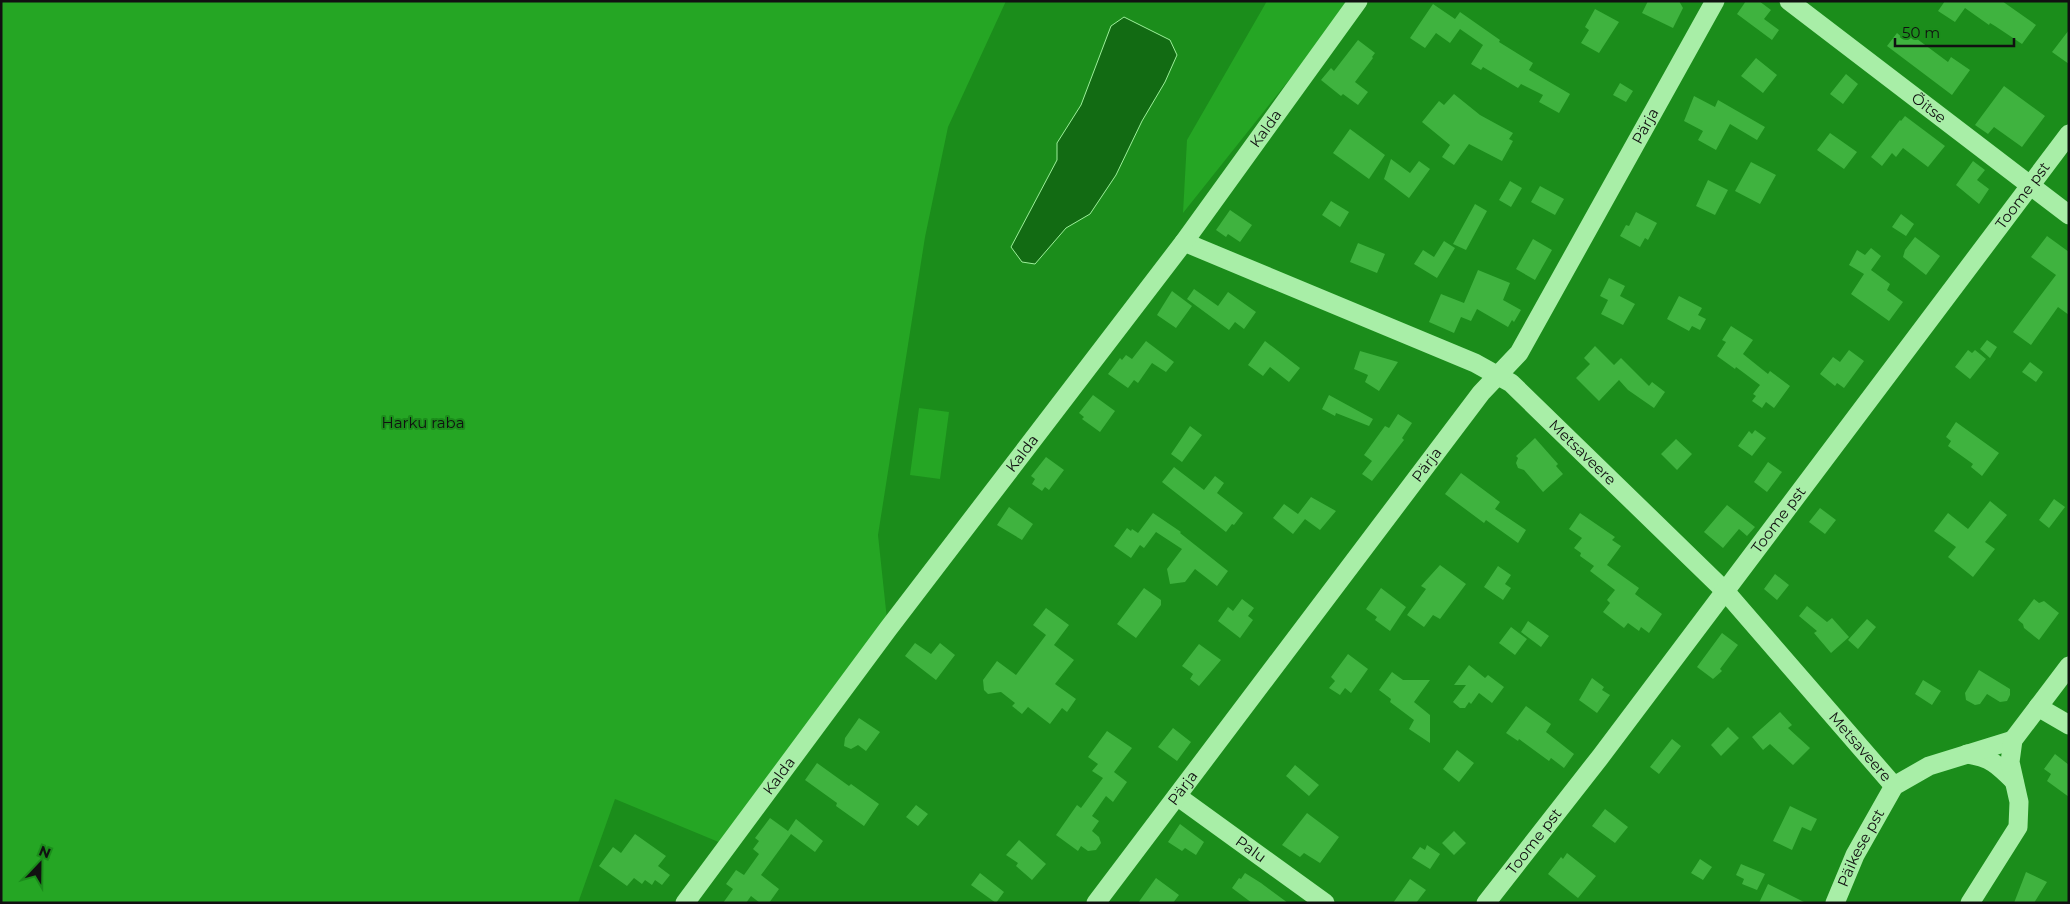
<svg xmlns="http://www.w3.org/2000/svg" width="2070" height="904" font-family="Montserrat,sans-serif">
<style>
.green{fill:#25a624}
.water{fill:#126b13;stroke:#9cf09a}
.building{fill:#3fb33f}
.lines{fill:none;stroke-linecap:round;stroke-linejoin:round}
.minor{stroke:#a8eea7;stroke-width:19}
.labels{text-anchor:middle;stroke-width:4;stroke-linejoin:round;paint-order:stroke}
.street-label{font-size:15px;fill:#111;stroke:#1b8d1b}
.park-label{font-size:15px;fill:#111;stroke:#1b8d1b}
</style>
<rect width="100%" height="100%" fill="#1b8d1b"/>
<path class="green" d="M1 1H1006L948 127 925 237 878 535 888 629 721 843 615 799 578 903H1Z
M1267 1H1352L1183 213 1187 140Z
M919 408 949 412 940 479 910 475Z"/>
<path class="water" d="M1124 17 1170 40 1177 55 1165 82 1142 121 1116 175 1090 214 1066 228 1035 264 1022 262 1011 247 1057 160V143L1081 105 1111 26Z"/>
<path class="building" d="M1648 1H1679L1683 8 1673 28 1642 13Z
M1746 1H1759L1771 10 1764 19 1779 30 1772 40 1737 14Z
M1945 1H2002L2036 25 2022 44 1995 26 1990 23 1989 25 1965 8 1955 22 1938 11Z
M1433 4 1455 19 1460 12 1500 40 1499 42 1533 63 1529 70 1570 94 1559 113 1539 102 1543 95 1521 84 1518 88 1483 67 1481 70 1471 64 1483 45 1460 29 1450 43 1436 33 1425 48 1410 38Z
M1595 9 1619 22 1599 53 1581 43 1589 30 1585 27Z
M2069 30V64L2052 52Z
M1897 33 1904 39 1909 33 1948 62 1951 57 1970 70 1952 95 1887 46Z
M1358 40 1375 53 1372 57 1373 58 1355 82 1368 92 1358 105 1343 94 1341 96 1321 80 1331 68 1334 71Z
M1756 58 1777 75 1763 93 1741 76Z
M1846 74 1858 84 1843 104 1830 94Z
M1620 83 1633 91 1626 102 1613 95Z
M2004 86 2045 116 2022 147 1994 127 1988 134 1975 125Z
M1454 94 1480 115 1513 133 1509 139 1513 141 1502 161 1469 144 1454 165 1442 157 1450 145 1422 122 1439 101 1444 105Z
M1694 96 1715 107 1718 100 1765 127 1757 140 1730 124 1716 150 1698 140 1703 131 1684 121Z
M1905 116 1945 146 1928 167 1903 148 1896 157 1892 153 1882 166 1871 157 1900 120 1901 121Z
M1350 129 1385 155 1369 179 1333 153Z
M1830 133 1857 152 1844 169 1817 150Z
M1391 159 1410 173 1419 161 1430 169 1409 198 1384 179Z
M1973 161 1985 170 1977 180 1989 189 1979 204 1956 185Z
M1751 162 1776 175 1760 204 1735 191Z
M1708 180 1728 190 1715 215 1696 206Z
M1510 181 1522 188 1511 207 1499 200Z
M1540 186 1564 199 1555 215 1531 202Z
M1331 201 1349 212 1340 227 1322 215Z
M1475 204 1487 211 1466 250 1453 244Z
M1230 210 1252 225 1240 242 1228 234 1226 237 1216 230Z
M1636 212 1657 223 1648 240 1645 238 1640 247 1620 236 1626 225 1629 226Z
M1901 214 1914 224 1906 236 1892 227Z
M2047 236 2069 252V315L2058 307 2031 345 2013 332 2056 275 2031 257Z
M1915 237 1940 256 1926 275 1903 257 1905 250Z
M1533 239 1552 250 1535 280 1516 269Z
M1444 241 1455 248 1437 278 1414 264 1423 250 1434 257Z
M1358 243 1385 254 1377 273 1350 262Z
M1871 248 1881 256 1871 270 1890 284 1887 290 1903 302 1889 321 1851 294 1864 274 1849 265 1857 250 1865 255Z
M1478 270 1510 283 1503 300 1521 310 1514 322 1512 320 1508 327 1477 309 1471 321 1461 317 1454 333 1429 322 1441 294 1464 303Z
M1609 278 1625 286 1620 296 1635 304 1623 325 1601 314 1608 300 1600 296Z
M1194 289 1218 306 1228 292 1256 312 1244 329 1235 322 1229 330 1187 299Z
M1172 291 1192 306 1176 328 1157 315Z
M1679 296 1702 308 1698 315 1706 319 1700 330 1692 326 1689 331 1667 319Z
M1731 326 1753 340 1743 354 1768 374 1770 371 1790 386 1774 408 1766 402 1762 408 1752 401 1756 396 1753 394 1760 385 1736 367 1735 369 1717 356 1726 342 1722 340Z
M1987 340 1997 347 1990 358 1980 349Z
M1146 341 1174 362 1166 372 1152 363 1138 383 1134 380 1128 388 1108 374 1120 358 1122 360 1126 355 1132 359Z
M1265 341 1300 368 1289 382 1270 367 1263 376 1248 365Z
M1595 346 1614 365 1621 358 1649 386 1652 382 1665 392 1654 408 1628 390 1619 380 1599 401 1576 378 1590 364 1584 358Z
M1849 350 1864 361 1844 388 1837 383 1835 386 1820 374 1833 357 1840 362Z
M1968 350 1972 353 1975 350 1986 359 1970 379 1955 367Z
M1360 351 1398 362 1379 391 1365 382 1368 375 1354 369Z
M2030 362 2043 372 2036 382 2022 372Z
M1093 395 1115 411 1100 432 1082 419 1084 417 1079 413Z
M1329 395 1373 419 1369 426 1336 413 1335 416 1322 409Z
M1398 414 1412 423 1402 438 1404 440 1372 481 1362 474 1372 461 1364 455 1385 426 1389 428Z
M1956 422 1999 453 1982 476 1971 467 1973 464 1948 446 1951 441 1946 437Z
M1190 426 1202 435 1182 462 1171 454Z
M1755 430 1766 438 1752 456 1738 446 1749 431 1752 434Z
M1535 438 1558 464 1556 466 1563 474 1543 492 1524 470 1518 468 1516 463 1518 458 1516 456Z
M1676 439 1692 454 1677 470 1661 454Z
M1046 457 1064 470 1049 490 1045 487 1042 491 1032 484 1035 479 1031 476Z
M1768 462 1782 472 1767 492 1754 482Z
M1174 467 1204 490 1215 476 1224 483 1217 493 1243 513 1234 525 1232 524 1226 532 1162 482Z
M1461 473 1500 502 1495 509 1526 530 1518 543 1486 520 1484 523 1445 494Z
M1311 497 1336 511 1320 530 1298 514Z
M2054 499 2065 507 2049 528 2039 520Z
M1990 501 2007 515 1985 542 1995 549 1973 577 1948 557 1956 547 1934 531 1948 513 1968 529Z
M1284 504 1305 519 1293 534 1273 518Z
M1727 505 1755 527 1747 536 1739 529 1723 548 1704 532Z
M1009 507 1033 524 1022 540 997 525Z
M1820 508 1836 520 1825 534 1809 522Z
M1153 513 1181 532 1180 533 1228 571 1217 586 1195 569 1185 582 1170 584 1167 569 1182 549 1156 532 1144 548 1140 545 1131 558 1114 546 1127 528 1131 531 1132 529 1138 533Z
M1580 513 1615 537 1612 540 1621 546 1607 565 1639 588 1635 594 1662 614 1649 633 1641 627 1639 631 1628 623 1624 628 1603 612 1610 603 1607 600 1615 590 1590 571 1594 566 1580 556 1581 553 1574 548 1582 538 1569 529Z
M1440 565 1466 584 1440 619 1433 615 1424 627 1407 615 1426 589 1421 586Z
M1498 566 1511 575 1505 584 1511 588 1503 600 1484 587Z
M1775 574 1789 585 1777 600 1764 589Z
M1144 588 1161 600V605L1136 638 1117 624Z
M1381 588 1406 607 1390 631 1375 620 1377 617 1366 609Z
M1242 599 1254 608 1248 616 1253 620 1240 638 1218 621 1228 607 1233 611Z
M2034 599 2039 603 2044 601 2059 613 2039 640 2024 628 2023 624 2018 620Z
M1807 606 1827 622 1832 618 1849 637 1831 653 1814 633 1817 631 1799 616Z
M1046 608 1069 625 1054 645 1074 660 1055 684 1076 699 1067 712 1062 708 1050 724 1028 707 1022 714 1012 706 1015 703 1001 692 988 694 984 690 983 680 997 661 1016 675 1046 635 1033 625Z
M1867 619 1876 627 1858 649 1848 640Z
M1528 621 1549 636 1541 647 1521 632Z
M1511 627 1527 639 1515 655 1499 643Z
M1722 633 1738 645 1720 669 1722 671 1713 679 1697 667Z
M915 643 931 654 940 643 955 655 936 680 905 656Z
M1199 644 1221 660 1199 686 1190 679 1193 674 1182 666Z
M1348 654 1368 669 1351 693 1345 688 1340 695 1329 688 1335 681 1331 677Z
M1469 665 1485 678 1488 675 1504 687 1492 703 1479 693 1471 704 1469 702 1465 708H1460L1453 702 1466 685H1454Z
M1979 670 2010 689V695L2007 701 2000 702 1987 694 1980 704 1975 705 1966 700 1965 693Z
M1392 672 1403 680H1430L1414 702 1430 715V743L1409 729 1414 720 1390 702 1391 699 1379 690Z
M1592 678 1604 687 1602 690 1610 695 1597 713 1579 700Z
M1923 680 1941 691 1932 705 1915 694Z
M1526 706 1551 724 1546 732 1574 754 1564 768 1551 758 1549 761 1519 739 1518 741 1506 733Z
M1780 712 1792 725 1788 728 1810 748 1793 765 1770 744 1763 750 1752 737Z
M859 718 880 732 866 751 858 745 851 749 844 746 845 738Z
M1728 727 1739 738 1721 756 1711 745Z
M1173 728 1191 742 1177 761 1158 747Z
M1107 731 1132 748 1114 772 1127 782 1113 802 1106 796 1092 816 1099 821 1092 831 1099 837 1101 843 1096 850 1088 851 1081 846 1078 851 1056 835 1077 805 1081 808 1103 778 1092 771 1098 764 1088 757Z
M1672 739 1681 746 1659 774 1650 767Z
M1457 750 1474 763 1459 782 1443 769Z
M2055 754 2069 765V797L2047 781 2051 774 2044 769Z
M817 763 849 786 851 784 879 804 864 826 836 806 837 803 805 780Z
M1295 765 1319 785 1309 796 1286 776Z
M916 805 928 814 918 826 906 817Z
M1790 806 1817 819 1811 831 1802 827 1792 850 1773 841Z
M1605 809 1628 827 1615 843 1592 826Z
M1307 813 1339 837 1320 863 1304 853 1300 857 1282 845Z
M770 818 788 831 796 819 823 841 815 852 791 834 761 875 779 889 769 903H760L751 896 746 903H723L733 889 726 884 736 870 744 875 759 854 753 849 759 841 755 838Z
M1180 824 1204 842 1196 855 1185 848 1182 851 1168 842Z
M1454 831 1466 843 1454 855 1442 843Z
M635 834 666 856 658 866 670 875 662 885 655 880 652 885 645 880 642 884 634 878 627 886 599 866 613 847 621 853Z
M1019 840 1046 864 1032 880 1016 866 1018 863 1006 855Z
M1427 845 1440 854 1430 869 1412 858 1420 847 1425 850Z
M1567 853 1596 876 1578 898 1548 874 1561 857 1563 859Z
M1700 859 1712 867 1703 880 1691 873Z
M1741 864 1765 874 1757 890 1742 884 1744 879 1736 875Z
M2026 872 2047 882 2034 903H2014Z
M980 873 1004 892 996 903 971 885Z
M1245 873 1261 883 1288 903H1252L1232 888 1239 878 1241 879Z
M1156 878 1179 895 1173 903H1138Z
M1410 879 1426 890 1416 903H1393Z
M1768 884 1806 903H1759Z"/>
<g class="lines">
<g class="minor">
<path id="s1" d="M1789 1 2069 215"/>
<path id="s2" d="M1184 242 1475 363 1511 383 1725 591 1894 786"/>
<path d="M2038 707 2069 725"/>
<path d="M1967 754C1991 758 1997 764 2014 781"/>
<path id="s3" d="M1177 796 1325 903"/>
<path id="s4" d="M685 903 888 629 1184 242 1358 1"/>
<path id="s5" d="M1096 903 1481 393 1519 353 1715 1"/>
<path id="s6" d="M1486 903 1601 756 2069 134"/>
<path id="s7" d="M1835 903 1855 855 1894 786 1929 766 2013 740"/>
<path d="M1970 903 2018 827 2019 802 2010 762 2013 740 2069 666"/>
</g>
</g>
<g class="labels">
<g class="street-label">
<text dy="5" stroke="none"><textPath href="#s1" startOffset="176">Õitse</textPath></text>
<text dy="5" stroke="none"><textPath href="#s5" startOffset="954">Pärja</textPath></text>
<text dy="5" stroke="none"><textPath href="#s4" startOffset="968">Kalda</textPath></text>
<text dy="5" stroke="none"><textPath href="#s6" startOffset="888">Toome pst</textPath></text>
<text dy="5" stroke="none"><textPath href="#s4" startOffset="562">Kalda</textPath></text>
<text dy="5" stroke="none"><textPath href="#s2" startOffset="456">Metsaveere</textPath></text>
<text dy="5" stroke="none"><textPath href="#s5" startOffset="549">Pärja</textPath></text>
<text dy="5" stroke="none"><textPath href="#s6" startOffset="482">Toome pst</textPath></text>
<text dy="5" stroke="none"><textPath href="#s2" startOffset="861">Metsaveere</textPath></text>
<text dy="5" stroke="none"><textPath href="#s4" startOffset="158">Kalda</textPath></text>
<text dy="5" stroke="none"><textPath href="#s5" startOffset="144">Pärja</textPath></text>
<text dy="5" stroke="none"><textPath href="#s6" startOffset="78">Toome pst</textPath></text>
<text dy="5" stroke="none"><textPath href="#s7" startOffset="61">Päikese pst</textPath></text>
<text dy="5" stroke="none"><textPath href="#s3" startOffset="91">Palu</textPath></text>
</g>
<g class="park-label">
<text x="423" y="428">Harku raba</text>
</g>
</g>
<rect width="2070" height="904" fill="none" stroke="#111111" stroke-width="5"/>
<g transform="translate(40 864) rotate(22)" stroke="#1b8d1b" stroke-width="4" paint-order="stroke">
<path d="M0-4L9 19L0 12L-9 19Z" fill="#111111"/>
<text y="-8" font-size="14" font-weight="bold" text-anchor="middle" fill="#111111">N</text>
</g>
<path d="M1895 38v8h119v-8" fill="none" stroke="#111111" stroke-width="2.5"/>
<text x="1902" y="38" font-size="15" fill="#111111" stroke="#1b8d1b" stroke-width="4" paint-order="stroke">50 m</text>
</svg>
